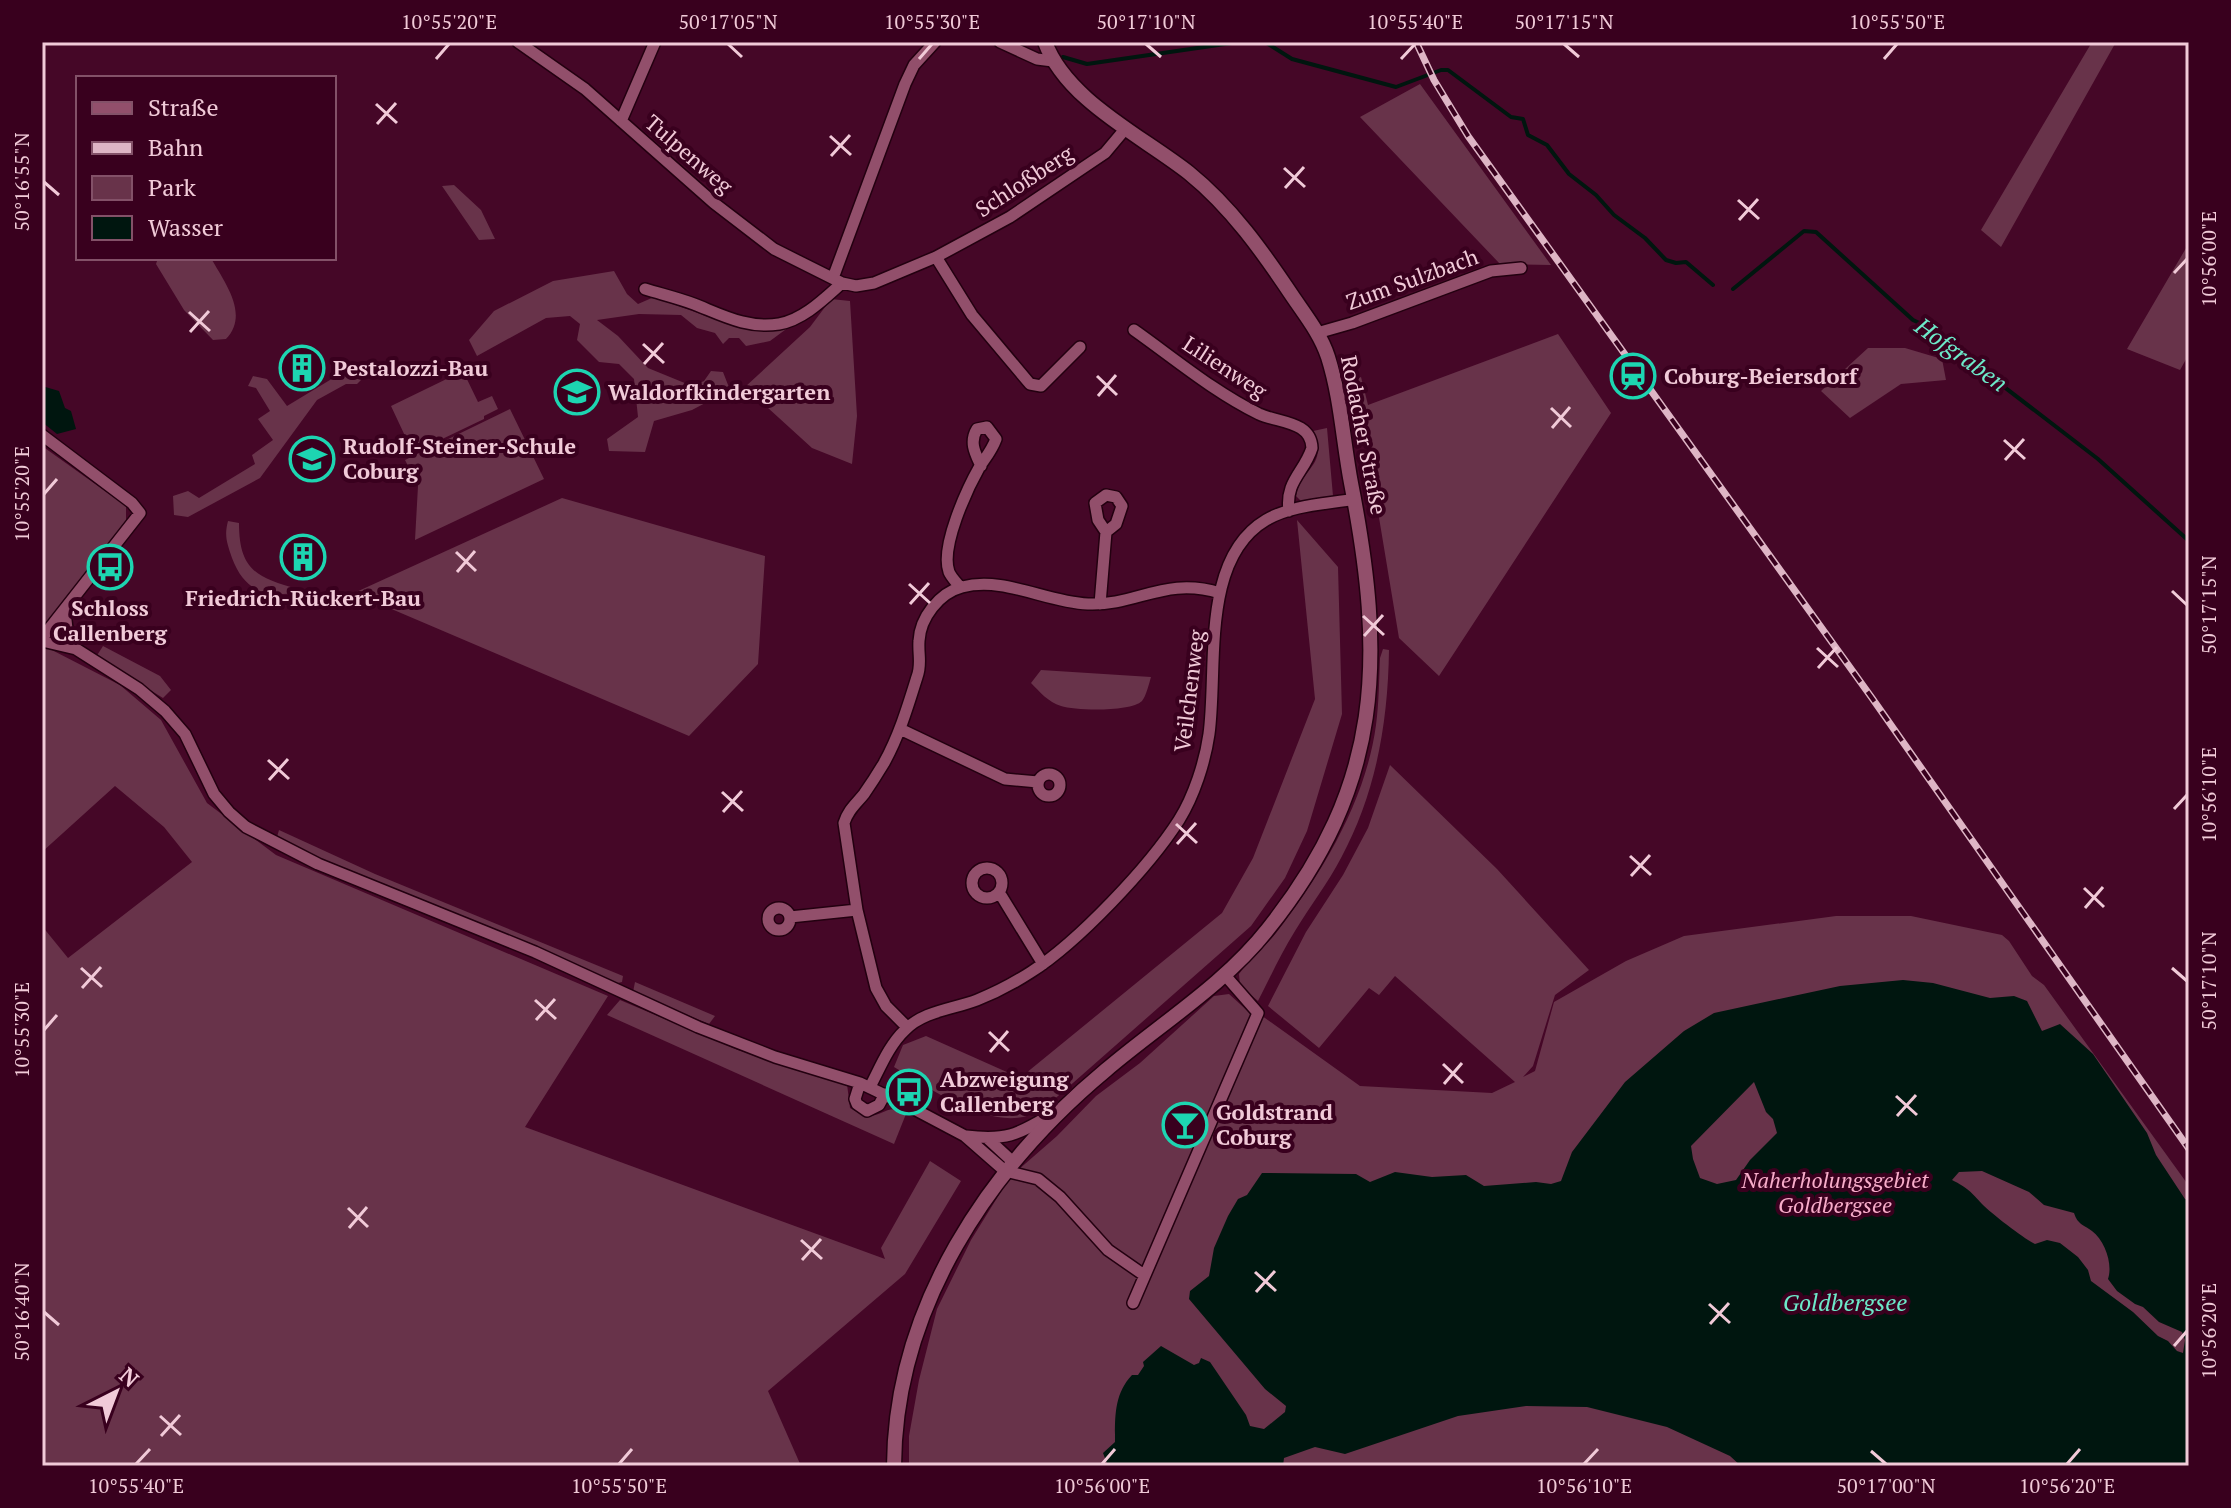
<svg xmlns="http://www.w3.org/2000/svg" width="2231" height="1508" font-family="'PT Serif',serif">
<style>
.green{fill:#68334a}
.water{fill:#00160f;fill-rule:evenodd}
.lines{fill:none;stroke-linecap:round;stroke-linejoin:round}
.stream{stroke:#00160f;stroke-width:4}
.minor-casing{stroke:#230010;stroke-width:14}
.tertiary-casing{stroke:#230010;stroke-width:17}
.minor{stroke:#924f6b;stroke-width:11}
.tertiary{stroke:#924f6b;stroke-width:14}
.rail-casing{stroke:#deb5c5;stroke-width:7}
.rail{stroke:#39001e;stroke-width:4;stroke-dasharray:12;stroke-linecap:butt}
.ticks{fill:none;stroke:#f1cad8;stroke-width:3}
.labels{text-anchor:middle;stroke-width:8;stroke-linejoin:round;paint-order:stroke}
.street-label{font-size:22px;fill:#f1cad8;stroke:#39001e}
.poi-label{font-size:22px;font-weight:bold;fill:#f1cad8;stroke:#39001e;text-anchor:start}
.park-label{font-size:22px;font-style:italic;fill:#f8acca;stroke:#39001e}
.water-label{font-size:24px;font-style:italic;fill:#6de9c9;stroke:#39001e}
.neatline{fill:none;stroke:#f1cad8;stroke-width:3}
.ticks-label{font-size:20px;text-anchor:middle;fill:#f1cad8}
</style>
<rect width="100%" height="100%" fill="#450727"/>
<path class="green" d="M2092 42H2116L2001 247 1981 230Z
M1420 84 1551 265 1500 264 1360 117Z
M454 185 481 210 495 239 479 240 442 186Z
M2189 243V354L2180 370 2127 349Z
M158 258H211C224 282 250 314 226 339L213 340 184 310 156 264Z
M614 271 627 294 638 304 654 297 733 326 789 327 770 341 746 346 739 338H729L723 344 715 333 697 328 681 315 639 314 597 320 618 336 648 368 692 386 704 381 711 371 723 372 730 390 692 410 654 421 645 452 609 451 607 439 638 417 634 379 619 364 599 362 577 340 580 324 570 316 546 318 477 356 469 340 494 311 553 281Z
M831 299 850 301 857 416 852 464 812 448 745 387 810 327Z
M1558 334 1611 413 1439 676 1399 638 1356 379 1361 377 1368 405Z
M1868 348H1905L1942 359 1946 380 1901 384 1850 418 1821 391Z
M358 363 364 377 357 384H346L317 400 260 478 188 517 174 515 173 496 188 491 199 498 255 464 252 455 273 440 258 419 270 411 256 388 248 386 253 376 267 379 287 406Z
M463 371 478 402 492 396 498 409 484 416V419L413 453 391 406Z
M510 409 544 479 415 540 418 486 405 460Z
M1327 428 1333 496 1301 501 1296 496C1301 467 1329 466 1313 431Z
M42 446 126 506V522L45 629 48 648 120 685 161 720 207 803 276 855 608 996 525 1127 885 1259 881 1248 930 1161 961 1181 905 1274 768 1391 801 1466H42V926L68 958 192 862 164 827 115 786 42 852Z
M562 498 765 556 758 664 689 736 354 593Z
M1297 520 1338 567 1342 714 1307 831 1285 878 1251 926 1065 1090C1055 1098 1043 1111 1030 1115 989 1130 929 1088 894 1067L903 1045 926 1036 1020 1078 1222 913 1253 858 1315 699Z
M228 521 239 523C239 570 257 578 298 589V592C265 599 244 590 232 558 227 543 224 536 228 521Z
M103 646 160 676 171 690 163 698 96 657Z
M1383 649 1389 650C1388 723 1376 793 1341 858 1328 883 1310 906 1295 931 1281 953 1270 978 1258 1001L1240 986 1239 974C1250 959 1265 947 1276 933 1322 874 1366 800 1376 725 1379 703 1379 680 1380 658Z
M1041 670 1151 677C1149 684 1146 696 1142 701 1131 712 1076 711 1061 706 1048 702 1040 692 1031 683Z
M1390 765 1497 869 1589 970 1555 995 1533 1066 1523 1077 1535 1071 1554 1002 1626 961 1684 936 1836 916H1911L2002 935 2009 941 2032 976 2044 985 2189 1186V1466H909V1436L919 1380 937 1309 971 1240 1010 1177 1057 1136 1096 1096 1140 1063 1214 996 1229 994 1252 1015 1258 1013 1360 1086 1492 1093 1515 1082 1395 976 1379 995 1369 988 1319 1048 1268 1006 1306 932 1343 875 1368 828Z
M279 830 375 874 623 976 622 982 613 984 590 971 325 861 277 837Z
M635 982 715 1016 709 1024 633 992Z
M620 1000 738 1050 847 1084 850 1108C856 1111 862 1115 868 1116 883 1116 890 1102 906 1114L894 1144 607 1015Z"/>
<path class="water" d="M42 386 59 391 65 408 71 411 76 429 57 434 42 422Z
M1903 980 1933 983 1990 998 2014 996 2027 1001 2042 1031 2060 1024 2093 1054 2147 1133 2156 1155 2185 1199 2189 1200V1466H1741L1730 1456 1667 1427 1587 1407 1526 1406 1458 1416 1345 1454 1315 1447 1284 1458 1283 1466H1108L1103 1453 1115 1442C1115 1417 1114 1394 1132 1375H1138L1144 1366 1143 1362 1161 1346 1194 1365 1199 1363 1201 1358 1210 1362 1246 1415 1250 1426 1264 1429 1285 1412 1286 1406 1265 1389 1189 1299 1190 1291 1209 1276 1214 1248 1228 1216 1238 1199 1247 1195 1262 1173 1356 1174 1370 1182 1395 1172 1432 1177 1466 1175 1484 1186 1536 1182 1551 1184 1561 1181 1572 1152 1625 1082 1684 1031 1714 1013 1840 986ZM1754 1082 1766 1112 1773 1119 1777 1133 1750 1160 1736 1180 1717 1184 1700 1178 1693 1159 1691 1146ZM1982 1171 2029 1192 2044 1205 2074 1213C2078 1225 2083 1224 2092 1231 2105 1241 2113 1264 2108 1279L2117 1291 2135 1304 2143 1307 2159 1322 2182 1332 2185 1340 2183 1353 2177 1351 2168 1341 2158 1336 2133 1312 2091 1281 2088 1270 2078 1257 2060 1243 2047 1240 2035 1244C2023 1238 1992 1214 1982 1204 1971 1192 1968 1188 1952 1180L1959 1172Z"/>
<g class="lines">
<path class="stream" d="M1265 42 1292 59 1396 87 1441 70H1448L1511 117 1523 119 1528 135 1547 145 1569 174 1596 195 1614 215 1645 238 1666 260 1676 263 1686 262 1713 285
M1063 57 1087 64 1232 43 1258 42
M1733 289 1804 231 1816 232 1913 320 1938 332 1943 340 2098 459 2189 541"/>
<g class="minor-casing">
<path id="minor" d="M518 42 585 89 714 203 774 249 842 283
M1000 42 1037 59 1053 61
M621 121 655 42
M936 257 972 315 1030 384 1041 386 1080 347
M833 278 905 84 914 65 935 42
M645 289C661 294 678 298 694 304 722 315 747 329 779 324 803 320 824 299 842 283L856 286 874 283 936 257 1010 217 1105 153 1126 128
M1134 330C1175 359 1214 392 1259 414 1279 423 1311 421 1312 448 1304 473 1285 481 1289 511
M1317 333 1352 323 1491 271 1521 268
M42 435 132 503 140 513 42 638
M960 587C957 583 951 577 949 572 940 547 967 489 980 466 986 457 992 450 996 439L987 427 977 429C969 442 975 453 981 466
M1100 604 1106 532 1116 524 1122 506 1116 497 1106 495 1095 503 1098 520 1106 532
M65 612 68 637 76 649 139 689 165 711 185 734 214 794 229 812 246 827 318 864 535 952 698 1027 775 1057 860 1083 914 1109 965 1136 1005 1171 1038 1179 1060 1197 1108 1250 1144 1275
M42 641 76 649
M900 729 1005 779 1038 782
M1038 785a11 11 0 1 1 22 0a11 11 0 1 1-22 0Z
M972 883a15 15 0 1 1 30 0a15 15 0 1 1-30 0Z
M999 892 1043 964
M768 919a11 11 0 1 1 22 0a11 11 0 1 1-22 0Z
M790 917 857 910
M907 1027 886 1006 876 988 857 910 844 823C848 810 856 804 864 794 871 784 878 773 884 763 899 736 908 706 917 677 922 664 918 655 919 641 920 618 939 593 962 587 1004 576 1045 602 1088 604 1137 606 1165 576 1220 593
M860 1083 855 1099 857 1104 867 1111 879 1105 885 1094
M870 1087C880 1068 889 1045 905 1030 923 1011 954 1009 977 1000 995 993 1014 983 1031 972 1078 942 1149 867 1179 820 1194 796 1205 762 1209 734 1218 668 1200 559 1266 520 1291 505 1327 504 1355 499
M966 1136C1009 1141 1018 1134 1054 1113
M987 1138 1013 1162
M1133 1303 1258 1013 1224 974"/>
</g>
<g class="tertiary-casing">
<path id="tertiary" d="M894 1466C895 1308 988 1168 1106 1070 1160 1024 1224 985 1268 929 1384 784 1385 658 1351 483 1343 441 1341 398 1328 357 1321 335 1306 316 1293 297 1263 252 1231 207 1189 173 1142 136 1066 100 1045 42"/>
</g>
<use href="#minor" class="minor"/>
<use href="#tertiary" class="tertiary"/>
<g class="rail-casing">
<path id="rail" d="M1416 42 1434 80 1468 136 1872 698 2189 1149"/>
</g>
<use href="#rail" class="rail"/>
</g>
<path class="ticks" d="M728 44 742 57M1146 44 1161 57M1564 44 1579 57M436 59 449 44M919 59 932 44M1401 59 1415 44M1884 59 1897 44M376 104 397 123M377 124 396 103M830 136 851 155M831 156 850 135M1284 168 1305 187M44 182 59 195M1285 188 1304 167M1738 200 1759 219M1739 220 1758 199M2174 273 2187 259M189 312 210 331M190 332 209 311M643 344 664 363M644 364 663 343M1097 376 1117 395M1098 396 1116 375M1551 408 1571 427M1552 428 1570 407M2004 440 2025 459M2005 460 2024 439M44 494 57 479M456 552 476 571M457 572 475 551M909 584 930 603M2172 591 2187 605M910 604 929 583M1363 616 1384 635M1364 636 1383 615M1817 648 1838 667M1818 668 1837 647M268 760 289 779M269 780 288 759M722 792 743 811M2174 809 2187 795M723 812 742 791M1176 824 1197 843M1177 844 1196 823M1630 856 1651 875M1631 876 1650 855M2084 888 2104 907M2085 908 2103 887M81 968 102 987M2172 968 2187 981M82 988 101 967M535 1000 556 1019M536 1020 555 999M44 1030 57 1015M989 1032 1009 1051M990 1052 1008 1031M1443 1064 1463 1083M1444 1084 1462 1063M1896 1096 1917 1115M1897 1116 1916 1095M348 1208 368 1227M349 1228 367 1207M801 1240 822 1259M802 1260 821 1239M1255 1272 1276 1291M1256 1292 1275 1271M1709 1304 1730 1323M44 1312 59 1325M1710 1324 1729 1303M2174 1346 2187 1331M160 1416 181 1435M161 1436 180 1415M1871 1451 1886 1464M136 1464 150 1449M619 1464 632 1449M1102 1464 1115 1449M1584 1464 1598 1449M2067 1464 2080 1449"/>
<defs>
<g id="building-ring" transform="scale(2.3)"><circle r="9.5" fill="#39001e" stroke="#1dd5b1" stroke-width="1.5"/><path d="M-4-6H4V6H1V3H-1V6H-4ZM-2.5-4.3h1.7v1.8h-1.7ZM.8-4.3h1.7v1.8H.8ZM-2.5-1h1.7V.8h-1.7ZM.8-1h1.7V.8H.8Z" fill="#1dd5b1"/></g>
<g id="station-ring" transform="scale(2.3)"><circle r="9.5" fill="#39001e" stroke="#1dd5b1" stroke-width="1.5"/><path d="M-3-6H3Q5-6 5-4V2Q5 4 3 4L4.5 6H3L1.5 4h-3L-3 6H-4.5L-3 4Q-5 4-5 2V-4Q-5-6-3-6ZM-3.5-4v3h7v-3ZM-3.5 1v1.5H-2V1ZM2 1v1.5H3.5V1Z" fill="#1dd5b1"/></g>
<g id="school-ring" transform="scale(2.3)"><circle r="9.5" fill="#39001e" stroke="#1dd5b1" stroke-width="1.5"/><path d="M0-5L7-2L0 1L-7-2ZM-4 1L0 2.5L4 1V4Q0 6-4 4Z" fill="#1dd5b1"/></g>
<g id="bus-ring" transform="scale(2.3)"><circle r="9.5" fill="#39001e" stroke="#1dd5b1" stroke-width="1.5"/><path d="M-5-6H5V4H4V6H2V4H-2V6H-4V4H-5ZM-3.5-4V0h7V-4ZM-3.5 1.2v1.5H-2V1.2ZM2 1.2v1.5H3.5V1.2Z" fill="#1dd5b1"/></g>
<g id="bar-ring" transform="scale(2.3)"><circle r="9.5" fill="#39001e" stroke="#1dd5b1" stroke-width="1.5"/><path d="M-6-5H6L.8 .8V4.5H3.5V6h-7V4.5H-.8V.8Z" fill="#1dd5b1"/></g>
</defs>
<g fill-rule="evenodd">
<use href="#building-ring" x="302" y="368"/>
<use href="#station-ring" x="1633" y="376"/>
<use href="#school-ring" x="577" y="392"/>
<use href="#school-ring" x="312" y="459"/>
<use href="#building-ring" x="303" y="557"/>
<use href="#bus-ring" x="110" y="567"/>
<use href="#bus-ring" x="909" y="1092"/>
<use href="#bar-ring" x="1185" y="1125"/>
</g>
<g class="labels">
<g class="street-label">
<text transform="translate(689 154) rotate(41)" y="8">Tulpenweg</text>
<text transform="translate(1024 181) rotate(-33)" y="8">Schloßberg</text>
<text transform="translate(1412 279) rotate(-20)" y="8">Zum Sulzbach</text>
<text transform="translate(1225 367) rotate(33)" y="8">Lilienweg</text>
<text transform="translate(1364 435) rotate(79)" y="8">Rodacher Straße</text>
<text transform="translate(1189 691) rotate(-83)" y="8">Veilchenweg</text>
</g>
<g class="poi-label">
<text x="333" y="376">Pestalozzi-Bau</text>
<text x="1664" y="384">Coburg-Beiersdorf</text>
<text x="608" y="400">Waldorfkindergarten</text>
<text x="343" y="454">Rudolf-Steiner-Schule<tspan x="343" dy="25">Coburg</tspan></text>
<text x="303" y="606" text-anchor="middle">Friedrich-Rückert-Bau</text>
<text x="110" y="616" text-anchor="middle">Schloss<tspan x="110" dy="25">Callenberg</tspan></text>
<text x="940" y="1087">Abzweigung<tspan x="940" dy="25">Callenberg</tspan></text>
<text x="1216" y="1120">Goldstrand<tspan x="1216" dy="25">Coburg</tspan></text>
</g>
<g class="park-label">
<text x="1835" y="1188">Naherholungsgebiet<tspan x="1835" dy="25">Goldbergsee</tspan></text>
</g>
<g class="water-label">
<text transform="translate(1961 355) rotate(36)" y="8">Hofgraben</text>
<text x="1845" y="1311">Goldbergsee</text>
</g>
</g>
<rect width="2231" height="1508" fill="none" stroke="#39001e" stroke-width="88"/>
<rect x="76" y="76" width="260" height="184" fill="#39001e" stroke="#835168" stroke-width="2"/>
<rect x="92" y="102" width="40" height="12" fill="#924f6b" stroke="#835168" stroke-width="2"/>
<text x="148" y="116" font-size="24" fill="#f1cad8">Straße</text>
<rect x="92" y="142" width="40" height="12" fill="#deb5c5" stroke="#835168" stroke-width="2"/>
<text x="148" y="156" font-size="24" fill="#f1cad8">Bahn</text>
<rect x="92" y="176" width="40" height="24" fill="#68334a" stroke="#835168" stroke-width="2"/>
<text x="148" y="196" font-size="24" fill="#f1cad8">Park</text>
<rect x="92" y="216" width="40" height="24" fill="#00160f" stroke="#835168" stroke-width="2"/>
<text x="148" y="236" font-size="24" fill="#f1cad8">Wasser</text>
<g transform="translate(116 1392) rotate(42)" stroke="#39001e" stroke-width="6" paint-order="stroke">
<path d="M0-6L14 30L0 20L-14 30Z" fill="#f1cad8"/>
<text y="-12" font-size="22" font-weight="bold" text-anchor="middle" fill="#f1cad8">N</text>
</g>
<rect x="44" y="44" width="2143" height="1420" class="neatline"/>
<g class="ticks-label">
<text x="449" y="29">10°55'20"E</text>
<text x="728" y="29">50°17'05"N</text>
<text x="932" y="29">10°55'30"E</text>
<text x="1146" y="29">50°17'10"N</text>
<text x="1415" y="29">10°55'40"E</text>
<text x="1564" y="29">50°17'15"N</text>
<text x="1897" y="29">10°55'50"E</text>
<text transform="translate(22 182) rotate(-90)" y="7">50°16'55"N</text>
<text transform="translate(2209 259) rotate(-90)" y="7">10°56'00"E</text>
<text transform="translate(22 494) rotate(-90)" y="7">10°55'20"E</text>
<text transform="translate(2209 605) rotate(-90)" y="7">50°17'15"N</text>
<text transform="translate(2209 795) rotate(-90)" y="7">10°56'10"E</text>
<text transform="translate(2209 981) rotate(-90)" y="7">50°17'10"N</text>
<text transform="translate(22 1030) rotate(-90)" y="7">10°55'30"E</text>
<text transform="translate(22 1312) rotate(-90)" y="7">50°16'40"N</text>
<text transform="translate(2209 1331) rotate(-90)" y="7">10°56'20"E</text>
<text x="136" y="1493">10°55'40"E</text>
<text x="619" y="1493">10°55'50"E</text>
<text x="1102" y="1493">10°56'00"E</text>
<text x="1584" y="1493">10°56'10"E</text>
<text x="1886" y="1493">50°17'00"N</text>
<text x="2067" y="1493">10°56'20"E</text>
</g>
</svg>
